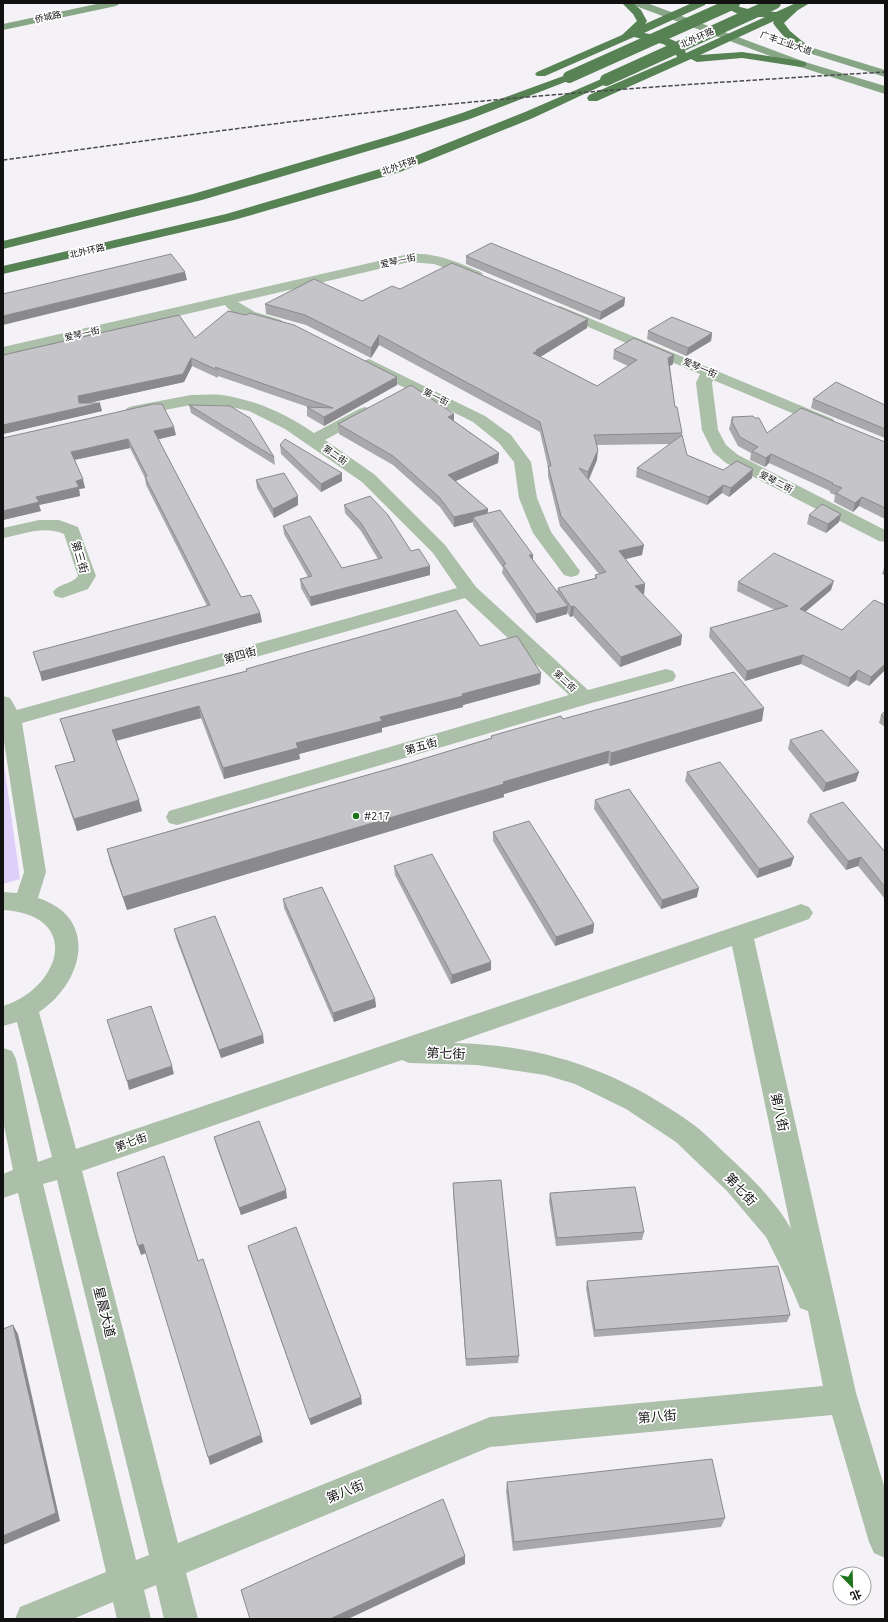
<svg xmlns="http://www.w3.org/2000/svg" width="888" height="1622" font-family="Ubuntu,'Noto Sans SC',sans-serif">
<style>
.green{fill:#decefa}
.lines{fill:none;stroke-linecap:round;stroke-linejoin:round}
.street{fill:#abbfa9;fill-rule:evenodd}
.secondary{fill:#87a685;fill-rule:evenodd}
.highway{fill:#578254;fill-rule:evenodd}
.rail{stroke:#4c4c4e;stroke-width:1.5;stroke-dasharray:4.5 2;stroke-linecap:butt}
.highway-bridge{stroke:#578254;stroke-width:12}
.wall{fill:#a9a9ac}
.shaded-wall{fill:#8a898c}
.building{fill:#c5c4c8;stroke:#8a898c}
.poi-dot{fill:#1e731d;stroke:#fff;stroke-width:1.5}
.labels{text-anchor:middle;stroke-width:3.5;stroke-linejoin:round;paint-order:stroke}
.far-street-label{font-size:9px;fill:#111112;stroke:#fff}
.street-label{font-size:11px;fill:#111112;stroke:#fff}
.poi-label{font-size:11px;fill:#111112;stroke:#fff;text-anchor:start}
.near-street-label{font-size:13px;fill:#111112;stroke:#fff}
</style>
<rect width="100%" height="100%" fill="#f4f2f7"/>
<path class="green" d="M3 757 20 879 3 884Z"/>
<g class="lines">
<path class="street" d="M409 254C435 252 457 262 481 272L483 275 481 278 476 279 434 264 409 262 238 302 255 312 281 320 284 323 281 326 276 328C258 323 237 320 225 305L3 357V347Z
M560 306 833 419 835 422 833 425 827 427 821 425 713 380 712 383 718 430 726 445 738 455 885 530V542L879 541 726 463 713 452 702 430 696 383 700 374 555 313 553 310 555 307Z
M369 359 485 416 511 435 531 462 537 498 551 532 580 571 578 575 571 577 564 575 533 533 519 498 514 462 499 443 473 422 363 367 361 364 363 361Z
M191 395C201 395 212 394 222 395 256 400 286 414 314 433L359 409 365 407 371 409 373 412 371 415 325 440 374 474 445 545 476 587 588 690 666 669 673 671 676 676 673 681 588 704 177 825 169 823 166 817 169 811 569 695 465 598 22 723 46 872 38 898C100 918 83 983 39 1012L76 1149 793 907 801 904 809 907 813 913 809 919 754 939 856 1393 885 1489V1558L874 1553 869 1542 832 1415 490 1447 186 1573 198 1619H164L156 1585 144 1590 151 1619H117L113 1602 73 1619H15L20 1607 106 1572 18 1193 3 1198V1174L13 1170 3 1121V1048L12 1051 16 1059 38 1162 52 1157 17 1022 3 1026V1006C60 989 84 915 3 910V892L17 893 24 872 3 735V696L10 698 17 710 457 588 433 553 362 482 285 429 249 411 221 405H191L133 416 127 414 125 411 127 408 133 406ZM732 946 791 1229C778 1204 750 1176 730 1158 718 1147 706 1134 694 1125 619 1071 545 1045 454 1043ZM402 1060 409 1063 477 1065 545 1075 575 1084 626 1109 676 1142 727 1191 766 1237 792 1289 800 1308 808 1311 823 1386 490 1417 178 1543 82 1171ZM57 1180 149 1555 136 1560 43 1184Z
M39 520H59L78 527 96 576 88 589 62 598 55 596 53 592C59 583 71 585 78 576L64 534C45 525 23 534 3 538V528Z"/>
<path class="secondary" d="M101 3H121L116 6 3 30V24Z
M632 3H647L805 62 885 86V94L797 66 633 5Z
M787 40 885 70V77L783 45 781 43Z"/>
<path class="highway" d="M622 3H633L641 10 647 21 645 24 692 3H706L705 5 644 33C658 36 681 38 686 53L765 17C750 17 732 16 723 3H734L740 7 748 9 776 12 796 3H810L798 10 784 23 790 31 814 51 812 53C800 56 779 32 773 23L774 21 700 55 742 52 801 61 805 62 807 64 805 66 801 67 742 58 697 62 691 59 597 101H589L587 98 589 95 677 57 674 50 663 44 634 37 545 76H537L535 74 537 72 622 35 637 21 633 14Z
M569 74 573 75 575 77 573 79 470 119 402 141 202 200 3 249V241L193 194 394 135 462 113Z
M606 77 610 78 612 80 610 82 533 118 400 172 234 220 3 274V266L226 214 390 166 525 112Z"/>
<path class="rail" d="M3 160C130 143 256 125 383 111 550 93 717 82 885 72"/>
<path class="highway-bridge" d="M569 77 734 3
M606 80 775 3"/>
</g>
<path class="wall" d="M466 256 625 298 624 306 600 320 466 264Z
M400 289 588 319 587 328 540 357 597 386 628 366 613 359 614 350 673 364 670 366 675 407 682 433V435L687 455 723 470 752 478 729 497 722 493 707 505 636 477 637 468 671 444 597 445V460L589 480 642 555 625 559 645 584 644 594H642L681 645 620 667 573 616 570 617 567 612V614L536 623 502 573 503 568 473 525V522L454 527 440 507 393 465 339 434 338 424 454 414V421L499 453 498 463 456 481 488 509 487 513 533 555V560L557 592 558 588 595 578V575L599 574 560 526 548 476V467L540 432 379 345 371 358 306 325 266 314 265 304 362 301Z
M648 331 712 333 711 341 686 356 647 339Z
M195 338 397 377V385L324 426 307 416V407H308L218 376V378L192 366 184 382 88 403 102 411 3 434Z
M813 399 885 405V438L811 408Z
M189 405 274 457 275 465 191 413Z
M732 417 767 433 885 442V519L859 506 853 512 834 502 835 495 830 493V491L769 463 765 467 750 460 751 453 738 446 729 429Z
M176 435 158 439 241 597 260 613 262 622 42 681 33 652 207 606 146 485 145 478 130 448 75 460 85 488 79 489 80 496 39 505 41 511 3 520V438Z
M280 445 342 481 321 492 281 454Z
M256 480 298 505 274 518 257 488Z
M344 505 411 551 430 575 311 606 301 588 300 579 308 577 284 534 283 526 342 568 378 559 361 531 345 513Z
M809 515 839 522 826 533 807 524Z
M885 565V575L882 574Z
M738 582 831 590 805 612 842 630 885 670 869 686 856 680 848 687 801 664 745 681 709 637 710 628 775 610 737 591Z
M480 646 541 673 540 684 463 705V707L382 728V732L299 754 300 759 224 779 201 718 116 741 142 811 77 831 59 778 55 766 74 761 60 719 246 671V669Z
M885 711V727L879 723 881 715Z
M563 719 762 721 610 766 608 763 504 794V797L127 910 110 862 107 849 406 764 491 738V736Z
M790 740 856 781 823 792 788 749Z
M687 772 791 866 757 878 685 781Z
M595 800 697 897 661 909 594 809Z
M810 814 885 852V899L858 866 846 870 807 822Z
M493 832 594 924 593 933 555 946 493 841Z
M394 866 491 962V970L451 984 395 875Z
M283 899 375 999 376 1007 334 1022 284 908Z
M174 929 264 1043 221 1058 176 938Z
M214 1137 287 1198 241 1215 216 1145Z
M453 1183 519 1356 518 1363 466 1366 453 1191Z
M550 1193 644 1232 642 1240 556 1246 549 1201Z
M248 1246 362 1404 311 1425 250 1253Z
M587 1281 790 1315 787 1322 594 1337 586 1288Z
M507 1482 725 1518 721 1527 513 1551 506 1491Z"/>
<path class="shaded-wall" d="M185 272 187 280 3 325V316Z
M625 298 624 306 600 320 601 312Z
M588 319 587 328 537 359 533 353 536 350Z
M712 333 711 341 686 356 688 348Z
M379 335V345L371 358V348Z
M674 355 673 364 667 368 668 358Z
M191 358 192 366 184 382 80 405 100 403 102 411 3 434V425L79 403 78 396Z
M397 377V385L324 426V417Z
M454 414V424L448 417Z
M174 427 176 435 156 440 154 431Z
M128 439 130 448 73 460 71 452Z
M598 450 597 460 587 482 588 472Z
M499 453 498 463 448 484V475Z
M771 454 769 463 765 467 766 458Z
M753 469 752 478 729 497 731 488Z
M342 473V481L321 492V484Z
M83 479 85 488 79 489 80 496 39 505 41 511 3 520V511L76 481Z
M723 485 722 493 707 505 709 497Z
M298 496V505L274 518 273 509Z
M862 497 859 506 853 512 855 503Z
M488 509 487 519 473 517V522L454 527V517Z
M841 514 839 522 826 533 828 524Z
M644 545 642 555 618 561 619 551Z
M529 555H533V563Z
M430 566V575L311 606 310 597Z
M834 581 831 590 798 618 800 609Z
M645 584 644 594 633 597 635 586Z
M568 606 567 614 536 623V614Z
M574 606 573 616 570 617 571 607Z
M260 613 262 622 42 681 40 672Z
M682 635 681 645 620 667 621 657Z
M803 655 801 664 745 681 747 671Z
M885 664V670L869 686 871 677Z
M858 670 856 680 848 687 850 678Z
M541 673 540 684 463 705V707L382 728V732L299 754 300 759 224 779 223 768 296 743 380 717 462 694Z
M199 706 201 718 115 741 112 730Z
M764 708 762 721 610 766 611 753Z
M609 751 608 763 504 794V797L127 910 123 897 503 782Z
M859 772 856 781 823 792 826 783Z
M139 800 142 811 77 831 74 819Z
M794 857 791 866 757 878 759 869Z
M861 857 858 866 846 870 848 861Z
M699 888 697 897 661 909 662 900Z
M594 924 593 933 555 946 556 937Z
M491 962V970L451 984 452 975Z
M375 999 376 1007 334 1022 333 1013Z
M263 1035 264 1043 221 1058 219 1050Z
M172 1066 174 1074 129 1090 127 1081Z
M286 1190 287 1198 241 1215 239 1208Z
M143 1244 146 1253 141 1255 138 1246Z
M13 1325 18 1334 60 1521 3 1545V1536Z
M361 1397 362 1404 311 1425 309 1419Z
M261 1435 263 1442 210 1465 208 1457Z
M465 1556V1564L348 1619H330Z"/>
<path class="building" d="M491 243 625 298 601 312 466 256Z
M171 254 185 272 3 316V294Z
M452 263 588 319 536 350 538 351 533 353 597 386 637 360 614 350 634 338 674 355 668 358 675 407H677L682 433 594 435 598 450 588 472 579 468 644 545 619 551 645 584 635 586 682 635 621 657 574 606 571 607 558 588 597 578 595 575 606 572 561 516 548 466H551L540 422 379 335 371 348 305 315 265 304 314 279 362 301 392 286 400 289Z
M228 311 246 315 250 313 294 325 397 377 324 417 307 407 333 408 215 367 217 370 191 358 183 374 78 396 79 403H100L3 425V355L179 315 195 338Z
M672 317 712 333 688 348 648 331Z
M836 382 885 405V429L813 399Z
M411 385 454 414 448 417 499 453 448 475 488 509 454 517 440 498 393 456 338 424Z
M153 404H162L174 427 154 431 241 597 251 595 260 613 40 672 33 652 210 605 145 477 147 476 128 439 71 452 83 479 76 481 79 487 36 497 39 502 3 511V438Z
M189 405 230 406 250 418 274 457Z
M801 408 885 442V508L862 497 855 503 836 493 842 488 832 484 833 483 771 454 766 458 752 451 758 447 740 437 731 420H733L732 417 753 416 755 418H759L767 433Z
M682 435 687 455 723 470 737 461 753 469 731 488 723 485 709 497 637 468Z
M285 439 342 473 321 484 280 445Z
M284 473 298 496 273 509 256 480Z
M370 496 388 515 411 551 419 549 430 566 310 597 300 579 312 576 283 526 310 516 342 568 382 558 361 523 344 505Z
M822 504 841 514 828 524 809 515Z
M500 510 533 555H529L568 606 536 614 503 565 506 564 473 517Z
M774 553 834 581 800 609 842 630 874 600 885 605V664L871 677 858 670 850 678 803 655 747 671 710 628 788 606 738 582Z
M456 610 480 646 517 636 541 673 462 694 463 696 380 717 382 721 296 743 298 748 223 768 199 706 112 730 139 800 74 819 55 766 75 761 60 719 247 671 246 669Z
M734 672 764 708 611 753 609 751 503 782 504 784 123 897 107 849 406 764 492 738 491 736 561 716 563 719Z
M885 711V717L881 715Z
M822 730 859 772 826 783 790 740Z
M720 762 794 857 759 869 687 772Z
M629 789 699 888 662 900 595 800Z
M843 802 885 852V887L861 857 848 861 810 814Z
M529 821 594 924 556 937 493 832Z
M432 854 491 962 452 975 394 866Z
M322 887 375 999 333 1013 283 899Z
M215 916 263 1035 219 1050 174 929Z
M151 1006 172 1066 127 1081 107 1020Z
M259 1121 286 1190 239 1208 214 1137Z
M164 1156 198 1261 203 1259 261 1435 208 1457 143 1244 138 1246 117 1173Z
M501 1180 519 1356 466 1359 453 1183Z
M635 1187 644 1232 557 1238 550 1193Z
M296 1227 361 1397 309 1419 248 1246Z
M778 1266 790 1315 595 1330 587 1281Z
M13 1325 56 1513 3 1536V1329Z
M712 1459 725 1518 514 1542 507 1482Z
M443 1499 465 1556 330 1619H250L241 1590Z"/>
<circle class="poi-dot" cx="356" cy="816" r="4"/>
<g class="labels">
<g class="far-street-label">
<text transform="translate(48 17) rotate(-12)" y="3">侨城路</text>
<text transform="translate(697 38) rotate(-24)" y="3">北外环路</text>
<text transform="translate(786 43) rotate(19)" y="3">广丰工业大道</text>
<text transform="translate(399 166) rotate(-20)" y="3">北外环路</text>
<text transform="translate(87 251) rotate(-13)" y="3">北外环路</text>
<text transform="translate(398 261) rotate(-12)" y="3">爱琴一街</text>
<text transform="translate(82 334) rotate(-13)" y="3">爱琴一街</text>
<text transform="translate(700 368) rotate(23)" y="3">爱琴一街</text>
<text transform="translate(436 397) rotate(26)" y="3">第一街</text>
<text transform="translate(335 455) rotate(35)" y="3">第二街</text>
<text transform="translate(776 482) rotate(27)" y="3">爱琴二街</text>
<text transform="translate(565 681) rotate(43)" y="3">第二街</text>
</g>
<g class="street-label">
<text transform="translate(80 557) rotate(74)" y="4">第三街</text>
<text transform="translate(240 655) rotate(-16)" y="4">第四街</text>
<text transform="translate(421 746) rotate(-16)" y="4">第五街</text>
<text transform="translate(131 1142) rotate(-19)" y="4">第七街</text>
</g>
<g class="poi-label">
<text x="364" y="820">#217</text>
</g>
<g class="near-street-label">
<text transform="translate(446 1053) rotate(2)" y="5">第七街</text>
<text transform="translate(780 1112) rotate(78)" y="5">第八街</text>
<text transform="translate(741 1189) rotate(47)" y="5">第七街</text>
<text transform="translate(105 1312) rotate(76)" y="5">星晨大道</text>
<text transform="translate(657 1416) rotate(-5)" y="5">第八街</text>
<text transform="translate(345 1491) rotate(-22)" y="5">第八街</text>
</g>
</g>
<rect width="888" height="1622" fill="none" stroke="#111112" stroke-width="8"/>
<g transform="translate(852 1586) rotate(157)"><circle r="19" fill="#ffffff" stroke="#a0a0a0"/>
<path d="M0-3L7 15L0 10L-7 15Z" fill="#1e731d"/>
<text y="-6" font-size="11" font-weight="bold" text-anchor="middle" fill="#111112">北</text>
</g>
</svg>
